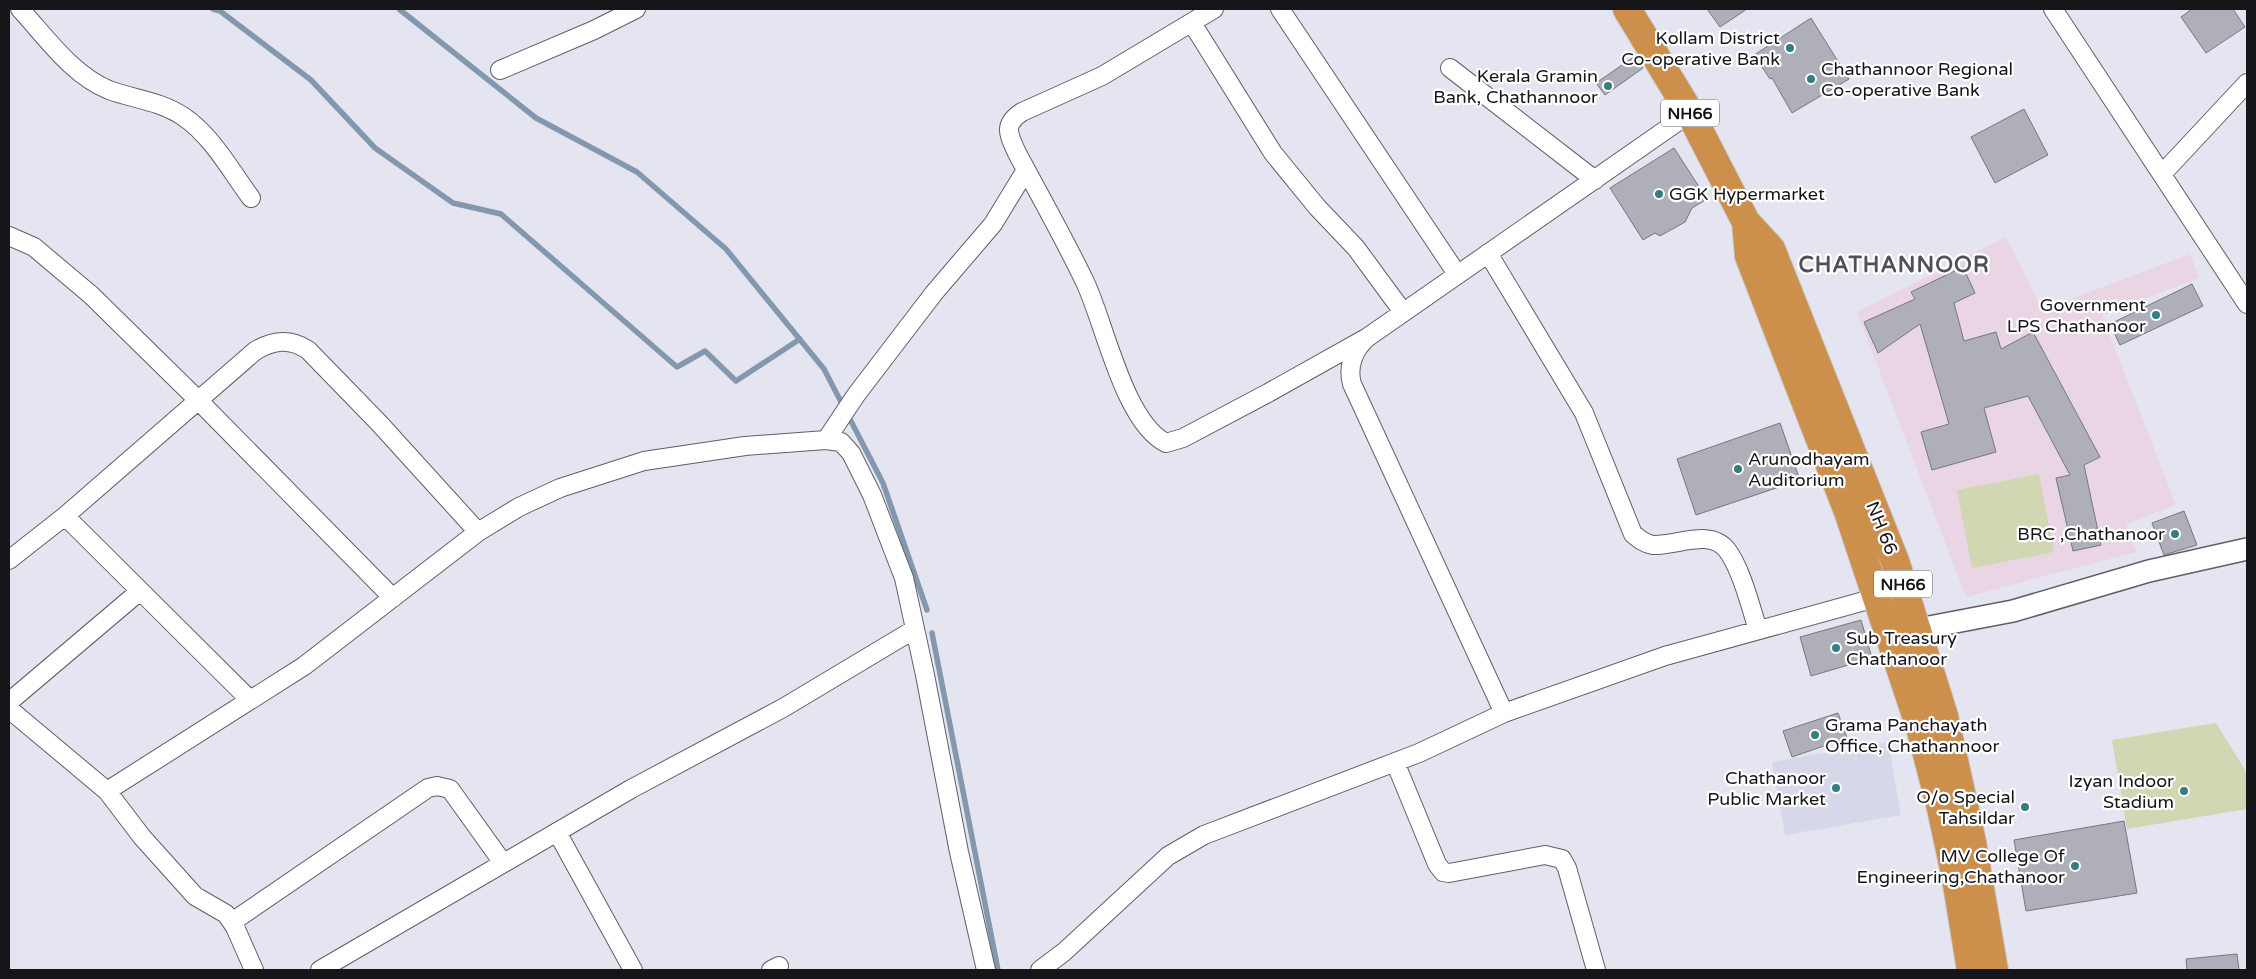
<svg xmlns="http://www.w3.org/2000/svg" width="2256" height="979" font-family="'Varela Round',sans-serif">
<style>
.built{fill:#d7d7ea}
.education{fill:#ead5e4}
.green{fill:#d0d7b2}
.lines{fill:none;stroke-linecap:round;stroke-linejoin:round}
.stream{stroke:#8398ae;stroke-width:5.5}
.building{fill:#afafba;stroke:#767680}
.minor-casing{stroke:#5f5f69;stroke-width:20}
.tertiary-casing{stroke:#5f5f69;stroke-width:24}
.trunk-casing{stroke:#c7c7c8;stroke-width:30}
.minor{stroke:#fff;stroke-width:18}
.tertiary{stroke:#fff;stroke-width:21}
.trunk{stroke:#cc904c;stroke-width:28}
.poi-dot{fill:#347d80;stroke:#fff;stroke-width:2}
.labels{text-anchor:middle;stroke-width:4.5;stroke-linejoin:round;paint-order:stroke}
.shield{fill:#fff;stroke:#5c5c5f;stroke-width:1}
.shield-label{font-size:16px;font-weight:bold;fill:#16161a}
.poi-label{font-size:18px;fill:#16161a;stroke:#fff;text-anchor:end}
.street-label{font-size:18px;fill:#16161a;stroke:#fff}
.district-label{font-size:22px;font-weight:bold;letter-spacing:1px;fill:#505059;stroke:#fff}
</style>
<rect width="100%" height="100%" fill="#e5e5f1"/>
<path class="built" d="M1888 742 1901 815 1785 835 1772 762Z"/>
<path class="education" d="M2006 237 2042 310 2190 254 2199 278 2102 315 2176 505 2126 524 2136 552 1966 597 1857 312Z"/>
<path class="green" d="M2039 474 2054 552 1972 568 1957 490Z
M2216 723 2247 773V809L2127 829 2112 740Z"/>
<g class="lines">
<path class="stream" d="M213 9 220 11 311 80 375 148 453 203 501 214 677 367 705 351 736 381 800 339
M399 9 536 118 637 172 726 249 824 369 883 483 927 610
M932 633 998 970"/>
</g>
<path class="building" d="M1707 9H1747L1720 27Z
M2192 9H2233L2245 27 2206 53 2181 17Z
M1811 18 1849 79 1792 113 1772 78 1770 79 1754 55Z
M1635 56 1643 68 1605 95 1596 83Z
M2024 109 2048 155 1995 183 1971 137Z
M1674 148 1707 199 1692 208 1685 222 1660 236 1655 233 1643 240 1610 188Z
M1963 267 1975 293 1954 303 1964 341 1996 332 2001 349 2033 332 2100 457 2084 465 2101 545 2073 551 2056 478 2070 475 2028 396 1984 408 1996 452 1932 470 1921 432 1949 424 1920 324 1878 353 1864 322 1915 299 1911 292Z
M2192 284 2203 306 2120 345 2110 324Z
M1780 423 1800 480 1696 515 1677 459Z
M2184 511 2197 545 2164 555 2152 523Z
M1861 620 1872 658 1811 676 1800 637Z
M1838 713 1847 738 1792 757 1783 731Z
M2124 821 2137 893 2026 911 2014 840Z
M2237 954 2239 970H2187L2186 959Z"/>
<g class="lines">
<g class="minor-casing">
<path id="minor" d="M20 9C46 37 72 75 109 90 133 99 161 101 184 117 212 136 231 171 251 198
M1214 9 1102 76 1022 112C1002 125 1009 135 1017 153 1040 196 1064 238 1085 282 1105 324 1124 422 1166 443L1183 438 1268 393 1368 337
M1280 9 1457 274
M2053 9 2247 304
M1192 23 1273 153 1317 207 1356 248 1403 312
M1450 68 1595 180
M500 70 594 30 636 9
M2162 174 2247 83
M9 236 34 247 91 295 198 400 393 598
M1488 253 1584 413 1633 534C1639 539 1645 544 1653 545 1677 546 1710 528 1727 550 1741 568 1751 608 1758 630
M826 440 856 395 934 293 993 224 1026 170
M65 516 250 700
M9 560 65 516 255 351C273 340 290 338 308 350L379 423 478 532
M9 702 140 591
M9 709 107 791 142 837 195 896 226 914 235 927 254 970
M1504 713 1352 384C1347 366 1354 349 1368 337L1690 113
M1395 762 1437 864 1443 872 1449 873 1545 855 1562 859 1567 868 1596 970
M107 791 304 666 478 532 519 507 560 488 644 461 745 446 826 440 841 442 851 453 872 495 904 578 925 675 959 852 986 970
M557 832 633 970
M232 922 428 788 437 786 450 789 503 863
M320 970 631 789 783 708 915 629
M771 970 779 966
M1040 970 1064 952 1168 856 1204 835 1419 753 1504 713 1665 656 1886 595"/>
</g>
<g class="tertiary-casing">
<path id="tertiary" d="M1903 632 2013 611 2149 571 2247 549"/>
</g>
<g class="trunk-casing">
<path id="trunk" d="M1627 9 1690 113 1746 222 1771 249 1895 561 1944 716 1972 842 1994 970
M1746 222 1749 256 1849 514 1920 727 1941 808 1956 878 1971 970"/>
</g>
<use href="#minor" class="minor"/>
<use href="#tertiary" class="tertiary"/>
<use href="#trunk" class="trunk"/>
</g>
<g class="poi-dot">
<circle cx="1790" cy="48" r="5"/>
<circle cx="1811" cy="79" r="5"/>
<circle cx="1608" cy="86" r="5"/>
<circle cx="1659" cy="194" r="5"/>
<circle cx="2156" cy="315" r="5"/>
<circle cx="1738" cy="469" r="5"/>
<circle cx="2175" cy="534" r="5"/>
<circle cx="1836" cy="648" r="5"/>
<circle cx="1815" cy="735" r="5"/>
<circle cx="1836" cy="788" r="5"/>
<circle cx="2184" cy="791" r="5"/>
<circle cx="2025" cy="807" r="5"/>
<circle cx="2075" cy="866" r="5"/>
</g>
<g class="labels">
<g class="shield">
<rect x="1661" y="99.5" width="58" height="27" rx="4"/>
<rect x="1874" y="570.5" width="58" height="27" rx="4"/>
</g>
<g class="shield-label">
<text x="1690" y="119">NH66</text>
<text x="1903" y="590">NH66</text>
</g>
<g class="poi-label">
<text x="1780" y="44">Kollam District<tspan x="1780" dy="21">Co-operative Bank</tspan></text>
<text x="1821" y="75" text-anchor="start">Chathannoor Regional<tspan x="1821" dy="21">Co-operative Bank</tspan></text>
<text x="1598" y="82">Kerala Gramin<tspan x="1598" dy="21">Bank, Chathannoor</tspan></text>
<text x="1669" y="200" text-anchor="start">GGK Hypermarket</text>
<text x="2146" y="311">Government<tspan x="2146" dy="21">LPS Chathanoor</tspan></text>
<text x="1748" y="465" text-anchor="start">Arunodhayam<tspan x="1748" dy="21">Auditorium</tspan></text>
<text x="2165" y="540">BRC ,Chathanoor</text>
<text x="1846" y="644" text-anchor="start">Sub Treasury<tspan x="1846" dy="21">Chathanoor</tspan></text>
<text x="1825" y="731" text-anchor="start">Grama Panchayath<tspan x="1825" dy="21">Office, Chathannoor</tspan></text>
<text x="1826" y="784">Chathanoor<tspan x="1826" dy="21">Public Market</tspan></text>
<text x="2174" y="787">Izyan Indoor<tspan x="2174" dy="21">Stadium</tspan></text>
<text x="2015" y="803">O/o Special<tspan x="2015" dy="21">Tahsildar</tspan></text>
<text x="2065" y="862">MV College Of<tspan x="2065" dy="21">Engineering,Chathanoor</tspan></text>
</g>
<g class="street-label">
<text transform="translate(1882 528) rotate(68)" y="6">NH 66</text>
</g>
<g class="district-label">
<text x="1894" y="272">CHATHANNOOR</text>
</g>
</g>
<rect width="2256" height="979" fill="none" stroke="#16161a" stroke-width="20"/>
</svg>
